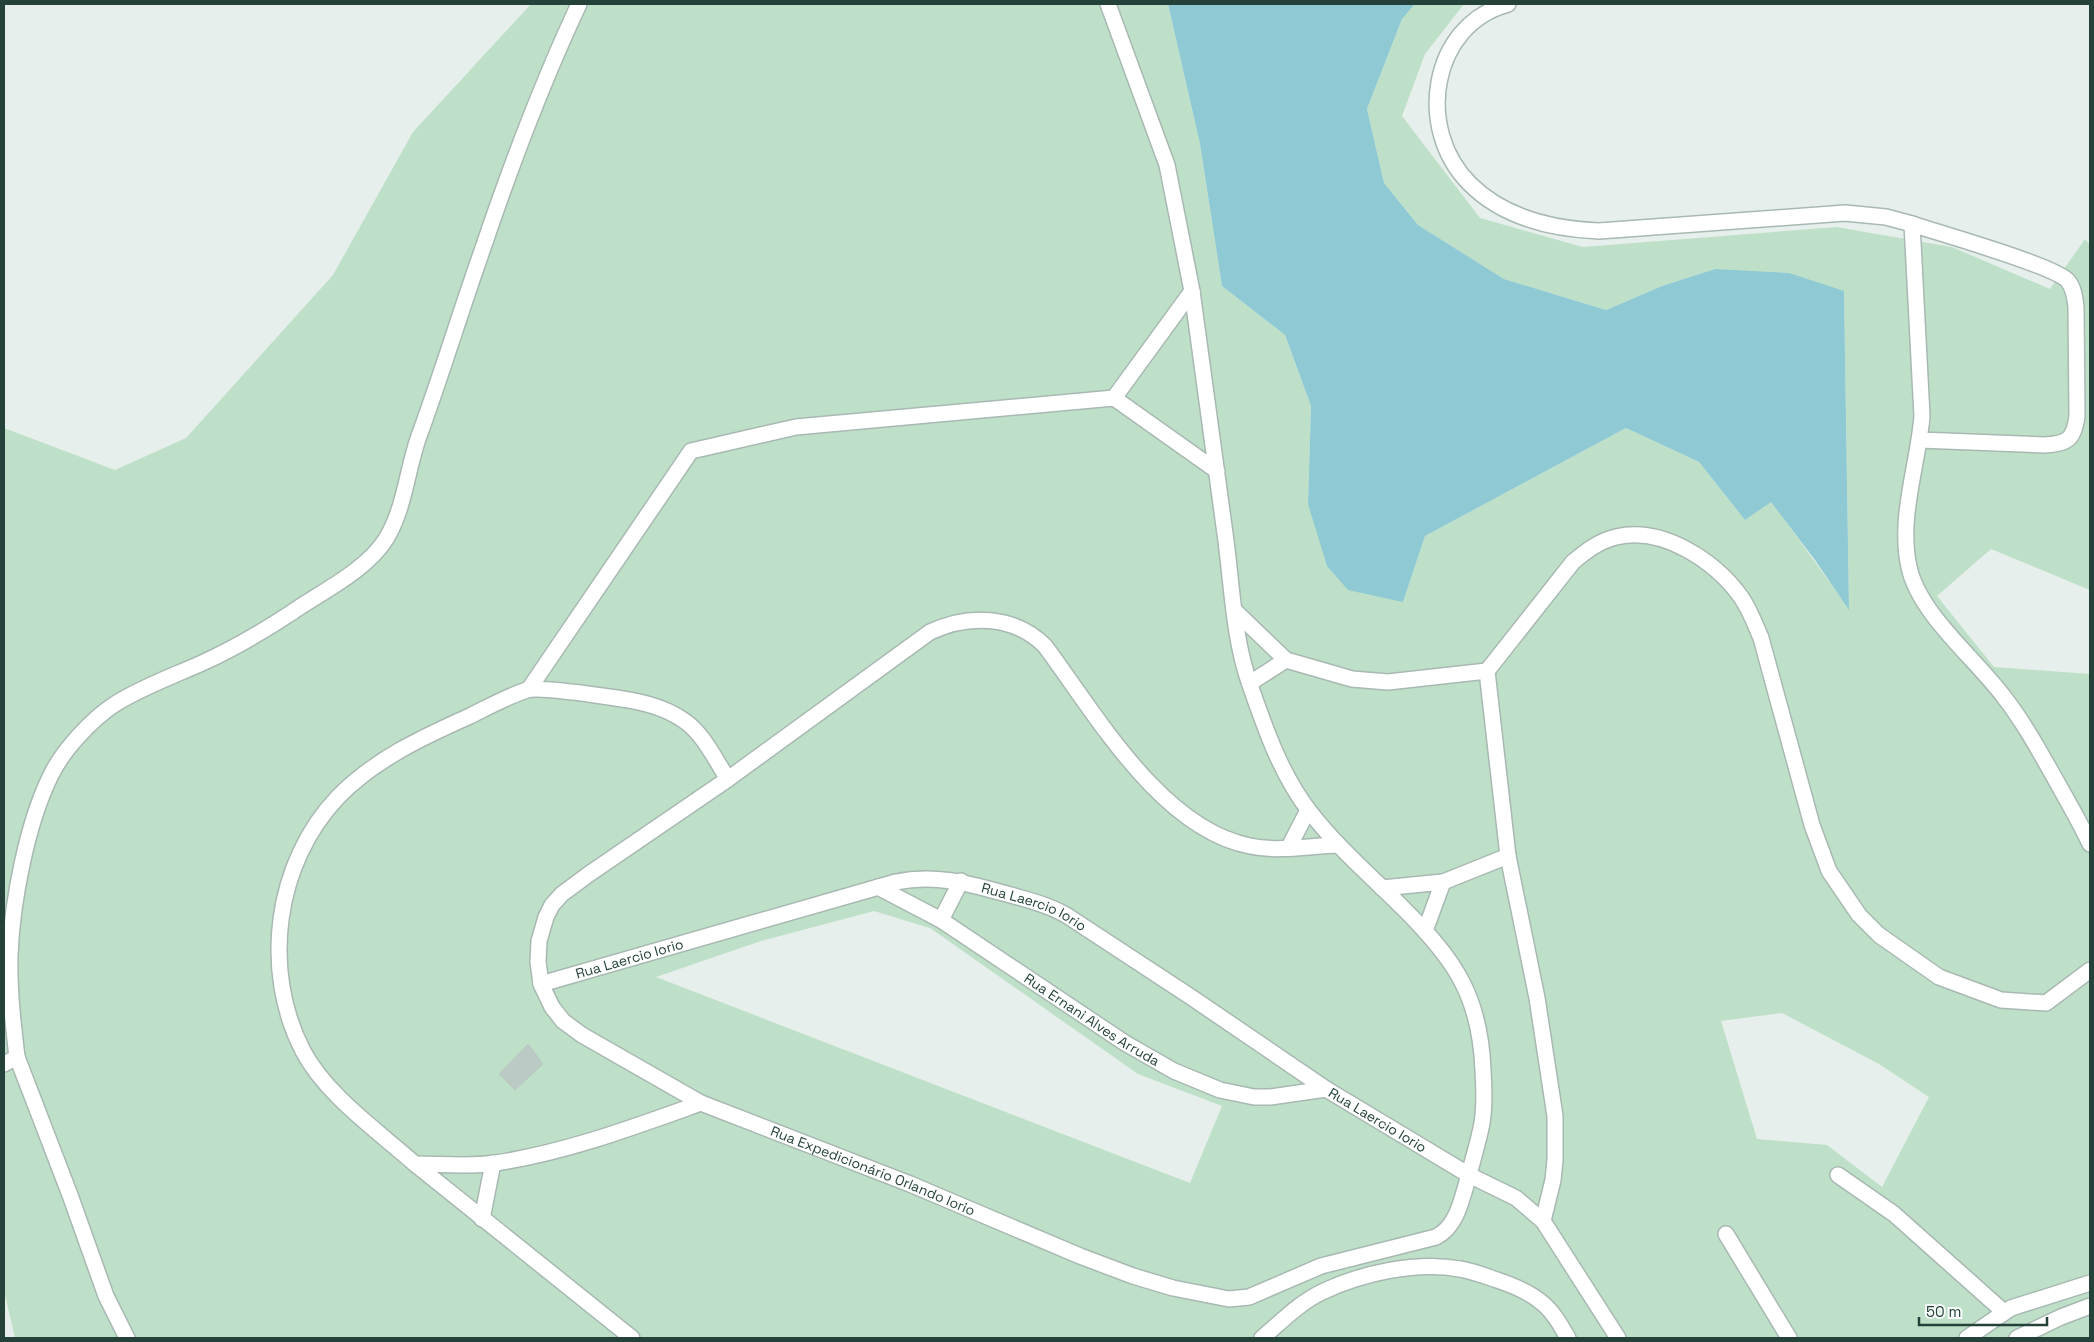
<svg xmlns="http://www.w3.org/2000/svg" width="2094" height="1342" font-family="'Space Grotesk',sans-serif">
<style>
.green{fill:#bfe0c8;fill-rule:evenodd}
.water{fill:#8ec9d4}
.building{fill:#bbcac4;stroke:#b8c9c2}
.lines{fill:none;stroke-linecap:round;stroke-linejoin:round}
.minor-casing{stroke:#a8b8b2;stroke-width:18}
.minor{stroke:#fff;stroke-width:15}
.labels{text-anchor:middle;stroke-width:5;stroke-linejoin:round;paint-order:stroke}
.street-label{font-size:14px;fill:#24423a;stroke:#f7fbf9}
</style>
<rect width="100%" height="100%" fill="#e6efeb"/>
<path class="green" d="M531 4H1168L1200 144 1222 286 1285 335 1311 406 1308 504 1403 602 1425 536 1626 428 1699 462 1745 520 1771 501 1849 609 1844 291 1715 269 1662 286 1606 310 1504 279 1418 225 1384 183 1367 109 1402 19 1415 4H1464L1425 54 1402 116 1480 218 1583 247 1836 227 1952 247 2050 289 2085 239 2090 245V590L1991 549 1937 596 1994 667 2090 674V1338H15L4 1291V428L115 470 186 438 333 275 413 132ZM874 911 930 928 1138 1074 1222 1106 1190 1183 656 977 761 941ZM1782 1013 1879 1064 1929 1097 1882 1187 1827 1145 1757 1139 1721 1021Z"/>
<path class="water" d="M1168 4 1207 5 1213 4H1415L1402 19 1367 109 1384 183 1418 225 1504 279 1606 310 1662 286 1715 269 1789 273 1844 291 1849 610 1815 560 1771 502 1745 520 1699 462 1626 428 1425 536 1403 602 1348 590 1327 566 1308 504 1311 406 1285 335 1222 286 1200 144Z"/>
<path class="building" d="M528 1044 543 1064 515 1090 499 1074Z"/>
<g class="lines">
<g class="minor-casing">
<g id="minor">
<path d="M1108 4 1167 165 1192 291"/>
<path d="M1508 4C1430 25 1415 130 1470 184 1504 218 1552 229 1599 231L1845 213 1886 217 1912 224"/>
<path d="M1920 440 2044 445C2067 444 2074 440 2077 416L2076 307C2075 299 2074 288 2068 281 2056 266 1938 233 1912 224L1922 416C1918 465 1898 518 1909 567 1919 614 1975 658 2004 697 2025 724 2041 754 2058 784 2069 804 2081 824 2090 844"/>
<path d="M1235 611 1286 660 1352 679 1388 682 1487 671"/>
<path d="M1250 683 1286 660"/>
<path d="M529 689 691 451 796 427 1114 398"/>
<path d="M728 779 930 632C968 614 1014 615 1045 646 1095 713 1161 829 1250 846 1277 852 1309 846 1337 845"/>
<path d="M1289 847 1308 810"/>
<path d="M1508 856 1487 671 1573 562C1586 551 1599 541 1616 537 1663 526 1715 561 1741 597 1750 610 1755 624 1761 638L1812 825 1829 871 1859 915 1879 935 1939 977 2001 1000 2046 1003 2090 970"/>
<path d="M1443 882 1508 856 1537 998 1555 1116V1160L1553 1180 1543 1221"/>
<path id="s1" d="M878 887 941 920 1125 1043 1174 1071 1220 1090 1254 1097H1270L1326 1089"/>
<path d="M1382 888 1443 882 1425 931"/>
<path d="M941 920 961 881"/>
<path id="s2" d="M541 984 896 882C934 874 967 883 1003 893 1025 899 1046 904 1066 915L1191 997 1326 1089 1469 1175C1473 1158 1479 1140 1482 1123 1485 1106 1484 1087 1483 1070 1480 996 1455 960 1404 909 1372 877 1338 848 1310 812 1281 775 1265 728 1250 685 1234 640 1232 588 1226 541 1215 458 1203 374 1192 291L1114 398 1217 471"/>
<path d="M17 1057C13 1023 9 989 10 955 12 902 27 823 51 775 63 750 92 719 115 704 142 687 173 676 202 663 233 649 262 632 291 613 321 592 366 571 386 539 405 508 407 469 419 436 442 373 461 310 483 248 511 165 542 83 579 4"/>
<path d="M4 1064 17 1057 70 1195 106 1296 127 1338"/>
<path id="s3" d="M415 1164C378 1131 326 1095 303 1051 261 970 275 863 338 797 375 759 423 737 470 716 488 707 508 696 527 690 538 687 588 694 602 696 632 700 662 704 686 722 704 735 716 761 728 779L589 874 562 894 552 905 546 917 539 941 538 962 541 984 552 1007 563 1021 582 1035 701 1103 910 1184 1080 1256 1133 1276 1173 1288 1229 1299 1249 1297 1321 1266 1436 1237C1458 1226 1462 1197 1469 1175L1516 1198 1543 1221 1618 1338"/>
<path d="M1838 1175 1894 1214 2004 1312"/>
<path d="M482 1219 493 1163"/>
<path d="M1726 1234 1789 1338"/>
<path d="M632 1338 415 1164C441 1164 470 1167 496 1163 567 1152 634 1127 701 1103"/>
<path d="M1262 1338C1281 1322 1299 1303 1322 1292 1362 1273 1416 1261 1460 1269 1473 1271 1485 1276 1497 1280 1512 1285 1528 1291 1541 1302 1553 1311 1561 1326 1568 1338"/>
<path d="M1967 1338 2011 1308 2090 1283"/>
<path d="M2017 1338 2061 1317 2090 1306"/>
</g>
</g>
<use href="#minor" class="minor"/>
</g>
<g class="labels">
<g class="street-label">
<text dy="5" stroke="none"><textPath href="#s2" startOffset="512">Rua Laercio Iorio</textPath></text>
<text dy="5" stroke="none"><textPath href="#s2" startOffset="92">Rua Laercio Iorio</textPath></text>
<text dy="5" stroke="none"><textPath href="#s1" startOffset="252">Rua Ernani Alves Arruda</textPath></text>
<text dy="5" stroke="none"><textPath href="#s2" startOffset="918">Rua Laercio Iorio</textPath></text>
<text dy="5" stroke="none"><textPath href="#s3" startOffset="1574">Rua Expedicionário Orlando Iorio</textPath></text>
</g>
</g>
<rect width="2094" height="1342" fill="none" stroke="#24423a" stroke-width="10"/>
<path d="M1919 1317v8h128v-8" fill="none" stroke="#24423a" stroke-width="2.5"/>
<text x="1926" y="1317" font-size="15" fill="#24423a" stroke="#f7fbf9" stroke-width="4" paint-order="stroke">50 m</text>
</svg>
